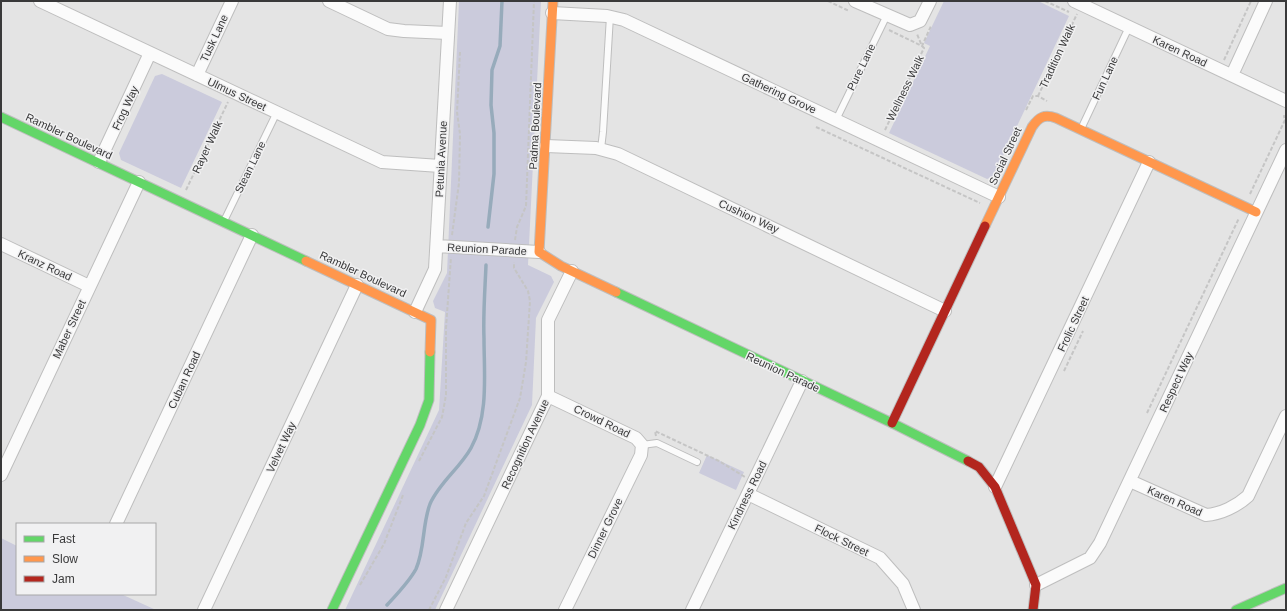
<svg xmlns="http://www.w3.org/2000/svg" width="1287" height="611" font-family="Arial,sans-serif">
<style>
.green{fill:#cbcbdc}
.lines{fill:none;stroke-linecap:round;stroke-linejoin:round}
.stream{stroke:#97abbb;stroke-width:3.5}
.lane-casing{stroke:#bebebe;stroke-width:8}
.street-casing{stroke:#bebebe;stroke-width:14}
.fast-casing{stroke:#bebebe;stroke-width:11}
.slow-casing{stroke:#bebebe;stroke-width:11}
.jam-casing{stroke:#bebebe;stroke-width:11}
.path{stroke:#c5c5c5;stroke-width:2;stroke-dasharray:4 2;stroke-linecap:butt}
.lane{stroke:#fbfbfb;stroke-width:6}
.street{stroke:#fbfbfb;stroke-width:12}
.fast{stroke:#63d668;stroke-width:9}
.slow{stroke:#ff974d;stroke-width:9}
.jam{stroke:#b3261e;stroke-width:9}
.labels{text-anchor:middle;stroke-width:3;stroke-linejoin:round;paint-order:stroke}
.street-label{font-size:11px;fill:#39393a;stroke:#f1f1f2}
</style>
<rect width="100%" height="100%" fill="#e4e4e4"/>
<path class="green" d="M459 1H541L528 265 551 276 554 282 536 318 532 405 435 610H345L439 410 445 312 435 308 433 301 447 273Z
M944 1H1038L1069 16 993 177 987 179 889 133 930 46 924 43Z
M162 74 222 102 181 188 121 160 119 153 155 76Z
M707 455 744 472 736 490 699 473Z
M1 538 17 546V594H121L156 610H1Z"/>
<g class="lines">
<path class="stream" d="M488 227 494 174V133L491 105 492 70 500 46 502 1
M387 605C397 594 409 582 416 569 425 549 422 525 430 504 439 483 460 468 471 448 489 415 484 374 484 338 483 314 485 290 486 265"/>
<g class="lane-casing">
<path id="lane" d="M836 120 887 15
M1081 129 1129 27
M601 149 603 132 610 16
M224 221 277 112
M642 445 657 443 697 462"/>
</g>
<g class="street-casing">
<path id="street" d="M40 1 382 162 440 166
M329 1 388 29 404 31 448 33
M855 1 910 25 920 21 930 1
M1074 1 1286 101
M552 13 607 16 624 20 999 197
M197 75 232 1
M1232 75 1266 1
M546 146 596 148 618 154 945 311
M99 162 150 53
M1 244 89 286
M437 246 539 252
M415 312 435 269 450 1
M548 396 636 438 642 445 641 455 565 610
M1 475 139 182
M1130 481 1206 515C1221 514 1237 506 1248 496L1286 416
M995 487 1149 162
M748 494 880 558 903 584 914 610
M116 524 252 235
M1036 585 1090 558 1100 543 1286 150
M204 610 357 285
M446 610 548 396V320L572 271
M692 610 802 381"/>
</g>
<g class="fast-casing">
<path id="fast" d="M1 117 306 261
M616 292 892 423 968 461
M332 610 420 425 429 400 430 352
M1236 610 1286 588"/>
</g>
<g class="slow-casing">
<path id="slow" d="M553 1 539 252 561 266 616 292
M985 226 1032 127C1039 117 1044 114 1056 118L1256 212
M306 261 431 320 430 352"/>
</g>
<g class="jam-casing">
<path id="jam" d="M892 423 985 226
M968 461 979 467 995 487 1036 585 1033 610"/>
</g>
<path class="path" d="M828 1 849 11
M1045 1 1069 12
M889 30 922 46 931 26
M1224 60 1251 1
M1038 96 1077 14
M1026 110 1033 96H1038L1047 101
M816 127 980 203
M885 130 924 48 922 46 917 34
M186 190 228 102
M1250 194 1285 120 1284 116 1286 117
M452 235 459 183 460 134 457 112 460 52
M515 240 517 227 526 206 534 1
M1064 371 1083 331
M1147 413 1239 218
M656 436 655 431 719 461 745 477
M419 461 442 417 446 395V328L451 257
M360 585 384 544 403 495
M429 610 446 577 466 523 484 496 520 398 526 362 530 301 528 291 514 268V262"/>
<use href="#lane" class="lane"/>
<use href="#street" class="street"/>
<use href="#fast" class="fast"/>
<use href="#slow" class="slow"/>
<use href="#jam" class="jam"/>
</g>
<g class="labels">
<g class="street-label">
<text transform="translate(214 38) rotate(-65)" y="4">Tusk Lane</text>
<text transform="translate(1180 51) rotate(25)" y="4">Karen Road</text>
<text transform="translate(1057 56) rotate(-65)" y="4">Tradition Walk</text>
<text transform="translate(861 67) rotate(-64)" y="4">Pure Lane</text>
<text transform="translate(1105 78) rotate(-65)" y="4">Fun Lane</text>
<text transform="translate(905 88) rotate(-64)" y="4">Wellness Walk</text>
<text transform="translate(779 93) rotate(25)" y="4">Gathering Grove</text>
<text transform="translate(237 94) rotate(25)" y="4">Ulmus Street</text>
<text transform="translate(125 108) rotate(-65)" y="4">Frog Way</text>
<text transform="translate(535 126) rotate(-87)" y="4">Padma Boulevard</text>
<text transform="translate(69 136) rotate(25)" y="4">Rambler Boulevard</text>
<text transform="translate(207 147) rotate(-65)" y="4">Rayer Walk</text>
<text transform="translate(1005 156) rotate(-65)" y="4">Social Street</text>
<text transform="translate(441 159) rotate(-87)" y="4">Petunia Avenue</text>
<text transform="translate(250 167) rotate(-64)" y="4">Stean Lane</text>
<text transform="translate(749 216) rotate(25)" y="4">Cushion Way</text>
<text transform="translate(487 249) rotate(3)" y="4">Reunion Parade</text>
<text transform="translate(45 265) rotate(25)" y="4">Kranz Road</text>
<text transform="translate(363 274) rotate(25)" y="4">Rambler Boulevard</text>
<text transform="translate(1073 324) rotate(-65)" y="4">Frolic Street</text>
<text transform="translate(69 329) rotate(-65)" y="4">Maber Street</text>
<text transform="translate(783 372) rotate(25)" y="4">Reunion Parade</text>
<text transform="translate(184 380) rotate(-65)" y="4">Cuban Road</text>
<text transform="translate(1176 382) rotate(-65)" y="4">Respect Way</text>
<text transform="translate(602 421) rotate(26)" y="4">Crowd Road</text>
<text transform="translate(525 444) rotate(-65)" y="4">Recognition Avenue</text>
<text transform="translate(281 447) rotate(-65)" y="4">Velvet Way</text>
<text transform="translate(747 495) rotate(-64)" y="4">Kindness Road</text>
<text transform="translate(1175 501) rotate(24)" y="4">Karen Road</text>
<text transform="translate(605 528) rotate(-64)" y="4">Dinner Grove</text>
<text transform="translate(842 540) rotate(26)" y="4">Flock Street</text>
</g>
</g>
<rect width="1287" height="611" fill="none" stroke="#39393a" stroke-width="4"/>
<rect x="16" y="523" width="140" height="72" fill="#f1f1f2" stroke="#a7a7a8"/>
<rect x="24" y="536" width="20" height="6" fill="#63d668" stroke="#a7a7a8"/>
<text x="52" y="543" font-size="12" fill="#39393a">Fast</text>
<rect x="24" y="556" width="20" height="6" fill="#ff974d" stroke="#a7a7a8"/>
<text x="52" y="563" font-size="12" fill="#39393a">Slow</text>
<rect x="24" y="576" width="20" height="6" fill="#b3261e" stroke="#a7a7a8"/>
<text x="52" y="583" font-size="12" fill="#39393a">Jam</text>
</svg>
